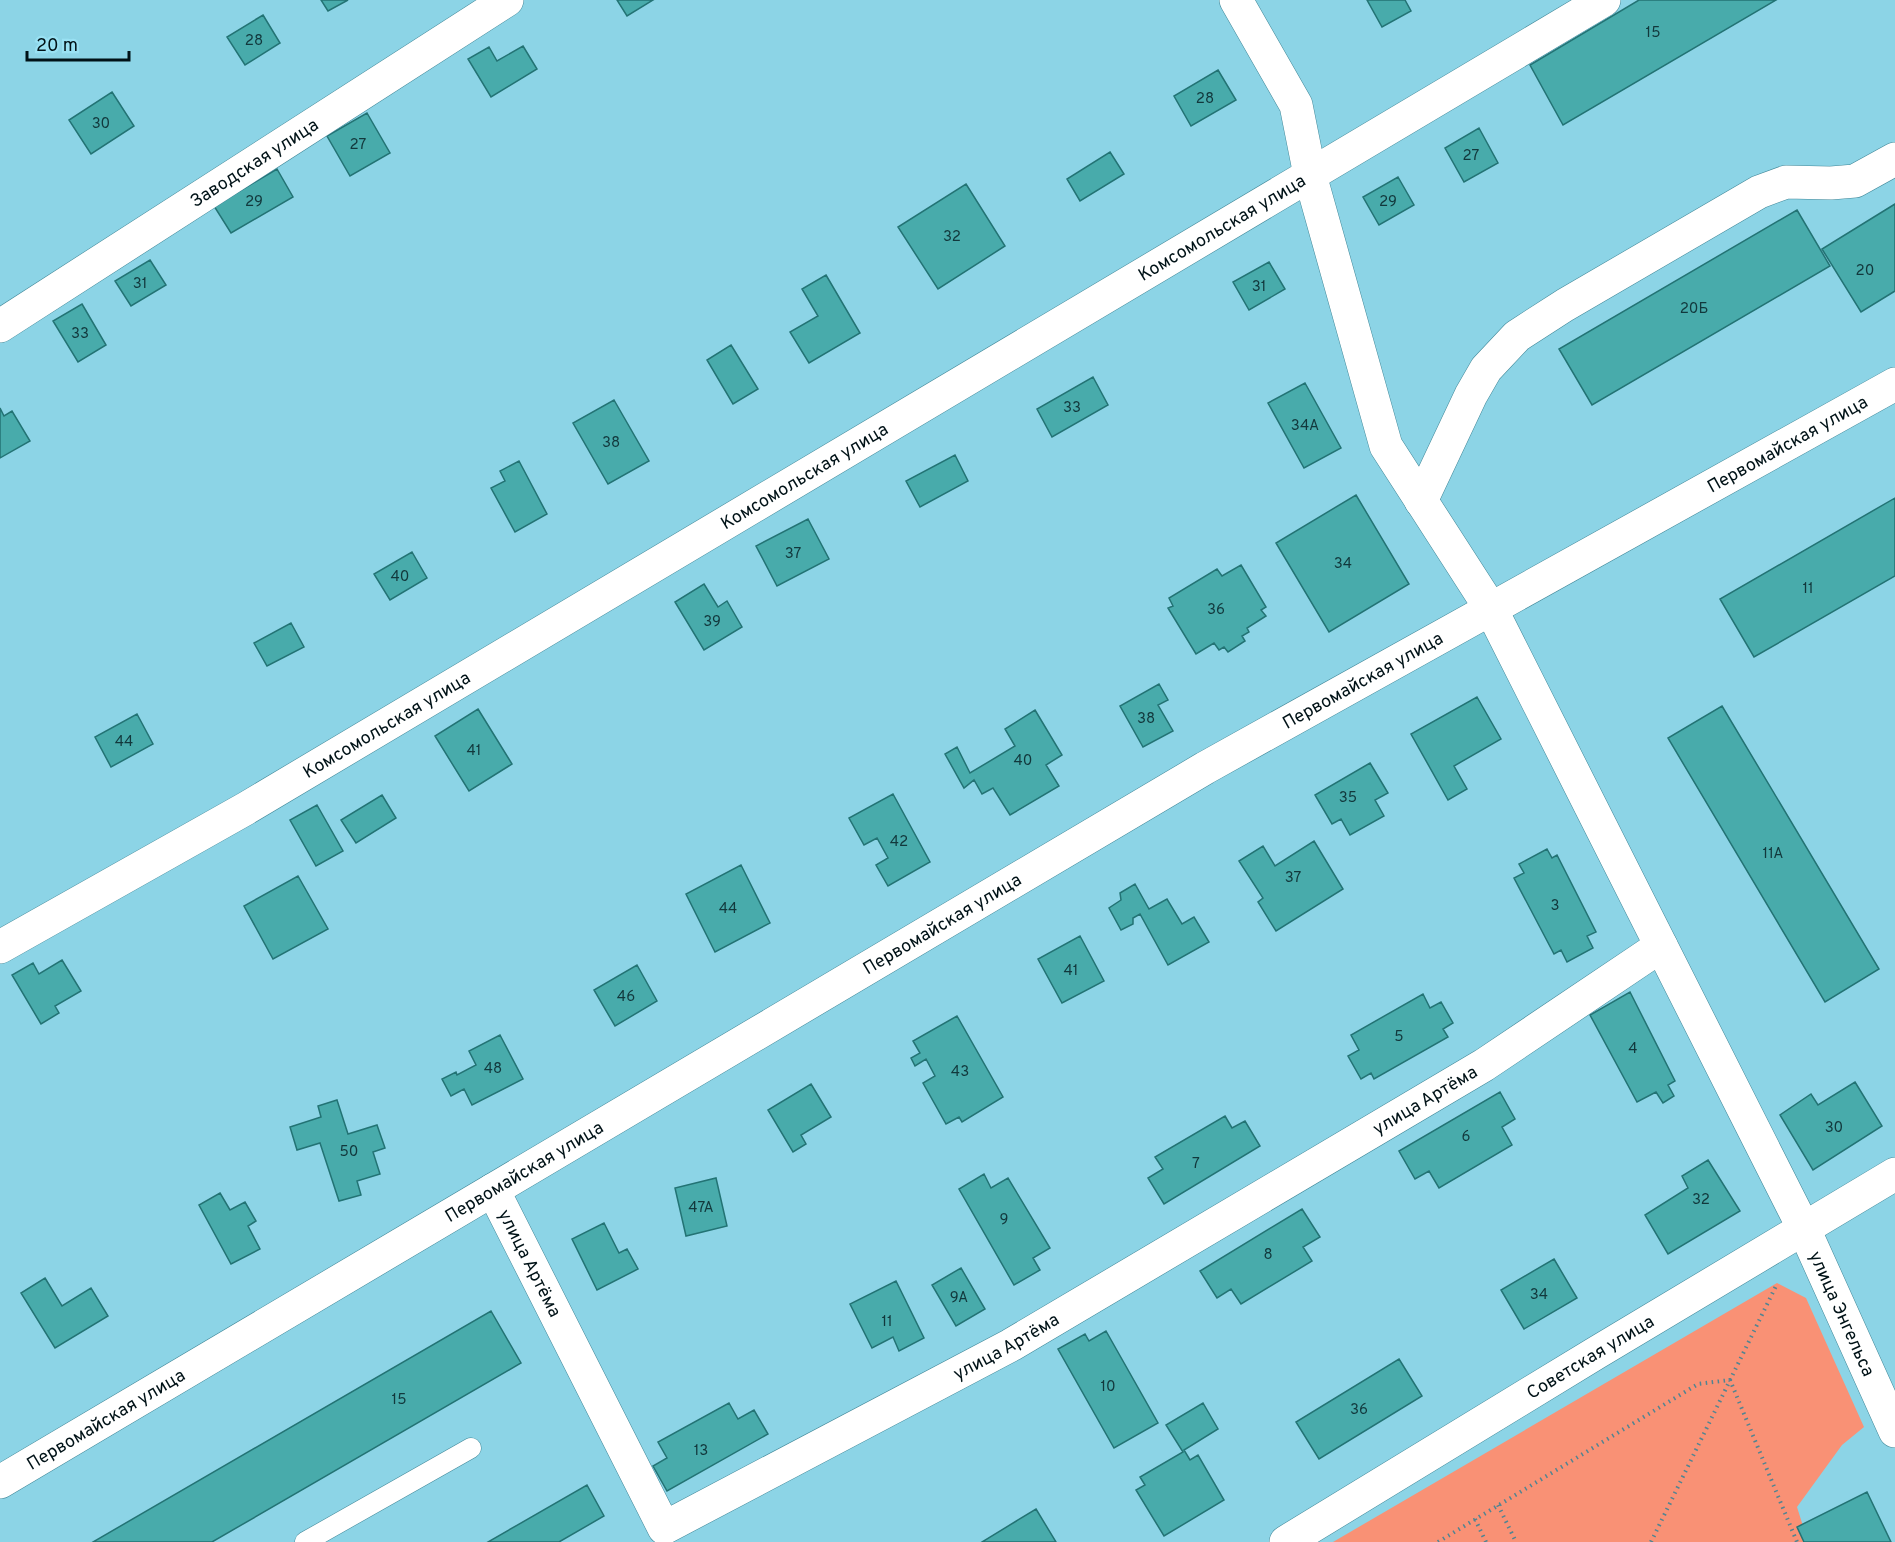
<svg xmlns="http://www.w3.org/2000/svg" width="1895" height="1542" font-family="Overpass,sans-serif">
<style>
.green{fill:#f99175}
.building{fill:#48abab;stroke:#237374;stroke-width:1.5}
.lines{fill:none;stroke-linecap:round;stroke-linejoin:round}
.lane-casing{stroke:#408798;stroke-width:21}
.street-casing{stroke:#408798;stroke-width:34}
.path{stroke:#528491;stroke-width:4;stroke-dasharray:1.5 4.5;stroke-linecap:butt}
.lane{stroke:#fff;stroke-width:20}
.street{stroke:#fff;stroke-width:33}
.labels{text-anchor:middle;stroke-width:6;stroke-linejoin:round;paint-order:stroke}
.number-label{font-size:15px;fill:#12383c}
.street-label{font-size:18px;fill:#001217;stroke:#99e1f3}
</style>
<rect width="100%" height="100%" fill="#8cd4e6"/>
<path class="green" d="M1777 1283 1806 1298 1864 1427 1842 1445 1797 1507 1808 1542H1333Z"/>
<path class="building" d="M321 0H348L328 11Z
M617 0H653L627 16Z
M1367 0H1405L1411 11 1382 27Z
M1639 0H1776L1563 125 1530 65Z
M263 15 280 43 245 65 227 37Z
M523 46 537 69 491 97 468 59 489 47 497 61Z
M1218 70 1236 100 1191 126 1174 96Z
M112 92 134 126 91 154 69 120Z
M367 113 390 153 350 176 327 136Z
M1479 128 1498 163 1464 182 1445 148Z
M1110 152 1124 174 1080 201 1067 179Z
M277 169 293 197 231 233 214 206Z
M1398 177 1414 205 1379 225 1363 197Z
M966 184 1005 246 938 289 898 227Z
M1895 204V291L1861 312 1822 249Z
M1797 210 1830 266 1592 405 1559 349Z
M150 260 166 285 131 306 115 281Z
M1269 262 1285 289 1249 310 1233 282Z
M826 275 860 333 809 363 790 332 818 316 802 289Z
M82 304 106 345 78 362 53 321Z
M731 345 758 389 733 404 707 360Z
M1093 377 1108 405 1052 437 1037 409Z
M1305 383 1341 448 1304 468 1268 403Z
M614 400 649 461 608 484 573 423Z
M0 408 4 416 12 411 30 441 0 458Z
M955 455 968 481 920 507 906 481Z
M519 461 547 514 515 532 491 488 505 481 500 471Z
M1356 495 1409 584 1329 632 1276 543Z
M1895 498V576L1754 657 1720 599Z
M808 519 829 559 777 586 756 546Z
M412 552 427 578 390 600 374 574Z
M1241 565 1266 607 1261 610 1266 616 1247 628 1249 632 1242 636 1245 641 1228 652 1224 647 1219 650 1214 643 1196 654 1168 608 1173 606 1169 598 1217 569 1222 576Z
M704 584 718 607 727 601 742 627 704 650 675 602Z
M291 623 304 647 267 666 254 643Z
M1159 684 1168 700 1158 705 1173 731 1143 747 1120 706Z
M1477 697 1501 739 1454 766 1467 789 1448 800 1411 734Z
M1722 706 1879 969 1825 1002 1668 738Z
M478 709 512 764 469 791 435 736Z
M1035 710 1062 755 1046 765 1059 786 1010 815 993 788 982 794 974 780 964 788 945 754 957 747 970 773 1015 746 1005 729Z
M137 714 153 744 111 767 95 737Z
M1370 763 1388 793 1375 800 1384 816 1350 835 1341 819 1332 824 1315 795Z
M893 794 930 862 888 886 876 865 888 858 877 838 864 845 849 818Z
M382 795 396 818 356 843 341 820Z
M317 805 343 851 316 866 290 820Z
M1314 841 1343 889 1276 931 1258 902 1263 898 1239 861 1263 846 1275 866Z
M1547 849 1552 858 1557 855 1596 932 1587 936 1593 948 1567 962 1561 950 1554 954 1514 878 1524 873 1519 864Z
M741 865 770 923 715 952 686 894Z
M298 876 328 929 273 959 244 906Z
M1135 884 1149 909 1167 899 1182 924 1194 917 1209 942 1168 965 1140 914 1133 918V924L1121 930 1109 908 1121 900 1120 893Z
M1080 936 1104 981 1062 1003 1038 959Z
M62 960 81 991 55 1006 59 1013 41 1024 12 975 33 963 39 974Z
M637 965 657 1001 615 1026 594 990Z
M1630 992 1675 1081 1668 1085 1674 1096 1663 1103 1656 1092 1637 1102 1590 1015Z
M1423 994 1430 1008 1441 1002 1453 1023 1443 1029 1448 1037 1374 1079 1371 1073 1361 1079 1348 1056 1359 1050 1351 1035Z
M957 1016 1003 1097 962 1122 959 1117 946 1124 923 1083 935 1076 926 1059 915 1066 911 1058 920 1053 913 1041Z
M500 1035 523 1079 472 1105 464 1089 451 1096 442 1079 456 1072 457 1075 476 1065 469 1051Z
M1855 1082 1882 1126 1813 1170 1780 1115 1811 1094 1818 1105Z
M811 1084 831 1117 801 1135 806 1144 793 1152 768 1110Z
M1500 1092 1515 1119 1502 1127 1512 1145 1439 1188 1429 1171 1415 1179 1399 1151Z
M337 1100 348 1134 377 1125 385 1148 373 1152 380 1174 357 1181 361 1195 339 1201 320 1143 297 1150 290 1127 321 1117 318 1106Z
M1225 1116 1232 1128 1245 1121 1260 1146 1164 1204 1148 1178 1163 1169 1155 1157Z
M1708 1160 1740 1211 1668 1254 1645 1215 1688 1188 1682 1176Z
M984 1174 991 1188 1008 1178 1050 1248 1033 1258 1040 1270 1014 1285 959 1189Z
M716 1178 727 1226 686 1236 675 1188Z
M220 1193 230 1210 245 1202 256 1221 248 1226 260 1249 231 1264 199 1205Z
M1302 1209 1320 1237 1303 1247 1312 1261 1241 1304 1231 1289 1217 1298 1200 1271Z
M604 1223 619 1253 627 1249 638 1269 597 1290 572 1239Z
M1554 1259 1577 1298 1524 1329 1501 1290Z
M961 1268 985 1309 956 1326 932 1285Z
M45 1278 62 1306 91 1288 108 1316 55 1348 21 1293Z
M896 1281 924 1338 899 1351 893 1337 872 1348 850 1304Z
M491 1311 521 1363 212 1542H93Z
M1106 1331 1158 1423 1114 1448 1058 1349 1085 1334 1089 1341Z
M1399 1359 1422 1396 1319 1459 1296 1422Z
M729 1403 738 1419 754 1410 768 1434 667 1491 653 1466 667 1458 658 1442Z
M1203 1403 1218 1429 1184 1450 1190 1460 1198 1455 1224 1500 1164 1536 1136 1490 1145 1485 1140 1477 1183 1452 1166 1425Z
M587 1485 604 1516 559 1542H488Z
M1867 1492 1891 1542H1804L1797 1527Z
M1036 1509 1056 1542H982Z"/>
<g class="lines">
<g class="lane-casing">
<path id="lane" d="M305 1542 471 1448"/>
</g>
<g class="street-casing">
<g id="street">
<path id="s1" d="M1236 0 1296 105 1310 175 1386 446 1491 609 1804 1229 1895 1431"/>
<path id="s2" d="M0 326 507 0"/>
<path d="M1421 501 1471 395 1486 369 1517 336 1565 305 1759 192 1786 182 1831 183 1855 181 1895 159"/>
<path id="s3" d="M0 947 245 809 1604 0"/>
<path id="s4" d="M493 1190 664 1528 1011 1345 1484 1065 1661 946"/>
<path id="s5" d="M0 1482 1205 768 1895 384"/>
<path id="s6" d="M1286 1542 1596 1353 1895 1174"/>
</g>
</g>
<path class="path" d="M1498 1505 1516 1542
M1475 1519 1486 1542
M1438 1542 1698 1384 1730 1380 1797 1542
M1651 1542 1776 1286"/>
<use href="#lane" class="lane"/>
<use href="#street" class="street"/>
</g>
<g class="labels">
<g class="number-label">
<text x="1653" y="37">15</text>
<text x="254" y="45">28</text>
<text x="1205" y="103">28</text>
<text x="101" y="128">30</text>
<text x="358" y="149">27</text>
<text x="1471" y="160">27</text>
<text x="254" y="206">29</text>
<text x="1388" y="206">29</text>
<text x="952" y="241">32</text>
<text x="1865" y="275">20</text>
<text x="140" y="288">31</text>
<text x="1259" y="291">31</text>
<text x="1694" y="313">20Б</text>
<text x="80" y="338">33</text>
<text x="1072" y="412">33</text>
<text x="1305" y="430">34А</text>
<text x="611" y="447">38</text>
<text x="793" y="558">37</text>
<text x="1343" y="568">34</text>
<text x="400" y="581">40</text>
<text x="1808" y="593">11</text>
<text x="1216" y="614">36</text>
<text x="712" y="626">39</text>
<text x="1146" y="723">38</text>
<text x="124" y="746">44</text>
<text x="474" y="755">41</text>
<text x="1023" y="765">40</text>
<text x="1348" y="802">35</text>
<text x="899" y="846">42</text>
<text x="1773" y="858">11А</text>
<text x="1293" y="882">37</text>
<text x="1555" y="910">3</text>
<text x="728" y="913">44</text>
<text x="1071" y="975">41</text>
<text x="626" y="1001">46</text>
<text x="1399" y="1041">5</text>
<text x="1633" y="1053">4</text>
<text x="493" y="1073">48</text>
<text x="960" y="1076">43</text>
<text x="1834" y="1132">30</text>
<text x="1466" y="1141">6</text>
<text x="349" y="1156">50</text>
<text x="1196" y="1168">7</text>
<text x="1701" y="1204">32</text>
<text x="701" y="1212">47А</text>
<text x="1004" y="1224">9</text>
<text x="1268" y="1259">8</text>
<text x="1539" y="1299">34</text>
<text x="959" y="1302">9А</text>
<text x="887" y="1326">11</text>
<text x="1108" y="1391">10</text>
<text x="399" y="1404">15</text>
<text x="1359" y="1414">36</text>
<text x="701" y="1455">13</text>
</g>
<g class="street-label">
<text dy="6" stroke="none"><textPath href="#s2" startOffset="302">Заводская улица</textPath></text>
<text dy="6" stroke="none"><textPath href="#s3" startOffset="1418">Комсомольская улица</textPath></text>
<text dy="6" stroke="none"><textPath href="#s5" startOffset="2067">Первомайская улица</textPath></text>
<text dy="6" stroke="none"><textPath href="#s3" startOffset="932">Комсомольская улица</textPath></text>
<text dy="6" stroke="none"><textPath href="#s5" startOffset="1581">Первомайская улица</textPath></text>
<text dy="6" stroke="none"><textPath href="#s3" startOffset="446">Комсомольская улица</textPath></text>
<text dy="6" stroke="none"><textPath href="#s5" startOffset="1095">Первомайская улица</textPath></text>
<text dy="6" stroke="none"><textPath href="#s4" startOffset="1252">улица Артёма</textPath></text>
<text dy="6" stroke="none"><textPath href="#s5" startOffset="609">Первомайская улица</textPath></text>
<text dy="6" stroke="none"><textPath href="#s4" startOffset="82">улица Артёма</textPath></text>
<text dy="6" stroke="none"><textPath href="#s1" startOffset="1455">улица Энгельса</textPath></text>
<text dy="6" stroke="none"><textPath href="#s4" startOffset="766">улица Артёма</textPath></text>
<text dy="6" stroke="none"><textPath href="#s6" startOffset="356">Советская улица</textPath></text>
<text dy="6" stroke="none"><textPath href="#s5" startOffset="123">Первомайская улица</textPath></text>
</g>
</g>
<path d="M27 51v9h102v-9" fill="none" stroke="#001217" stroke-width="3"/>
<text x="36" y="51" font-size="18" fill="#001217" stroke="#99e1f3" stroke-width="4.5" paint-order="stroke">20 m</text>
</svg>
